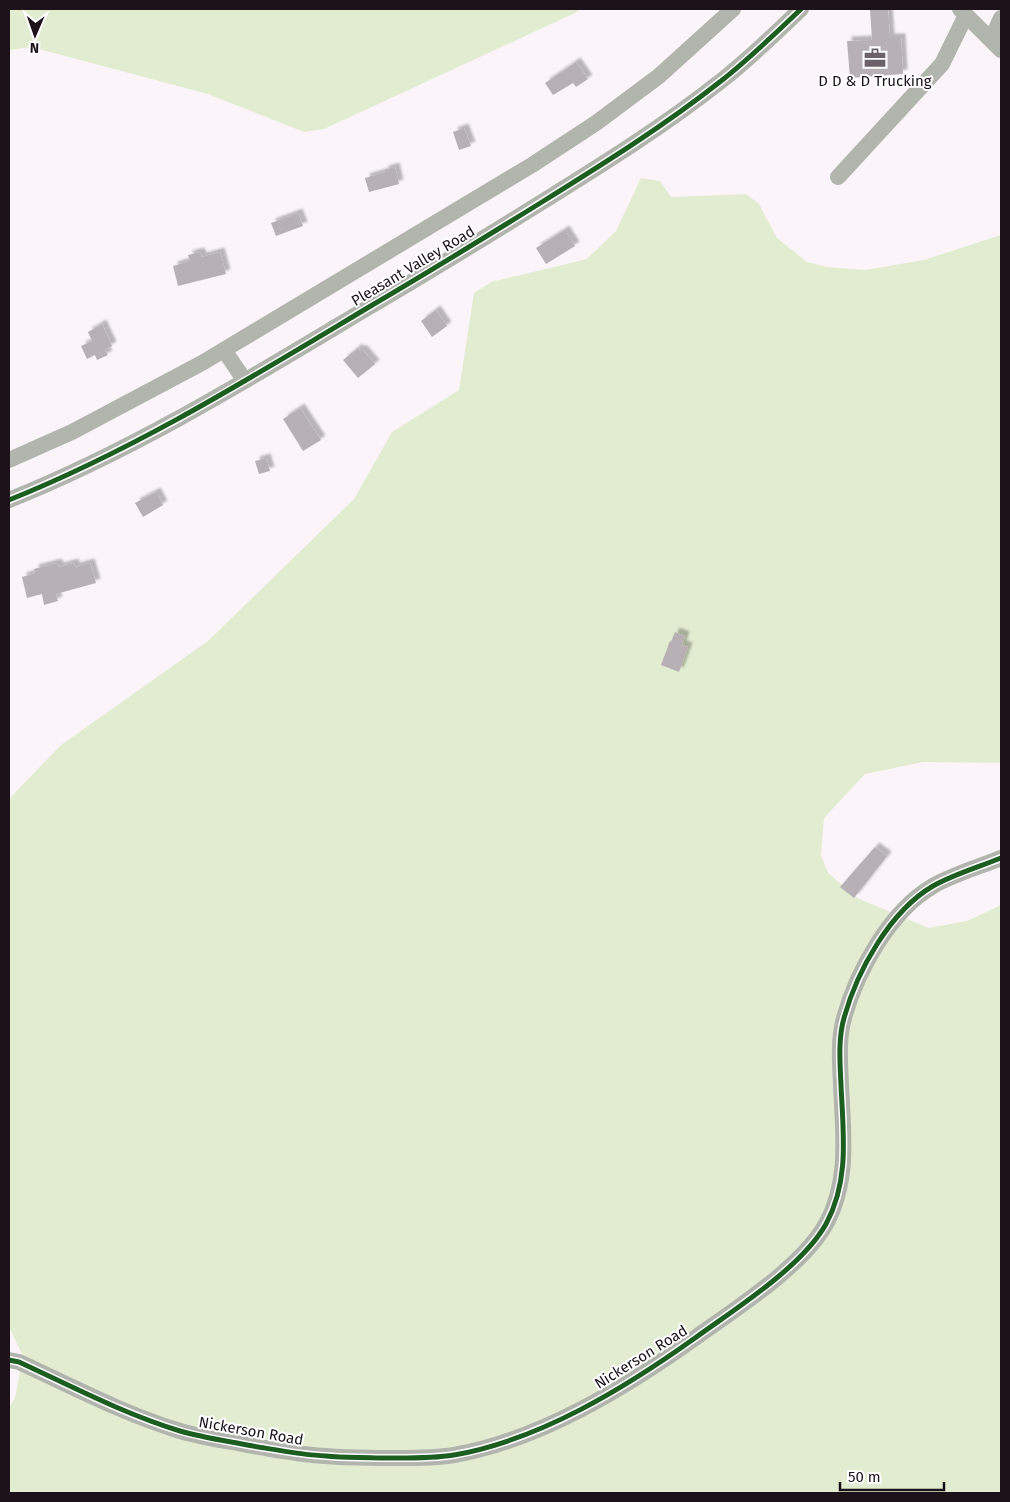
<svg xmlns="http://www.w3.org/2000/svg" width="1010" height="1502" font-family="'Fira Sans',sans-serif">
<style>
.green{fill:#e2ecd1}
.building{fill:#b7b0b5;filter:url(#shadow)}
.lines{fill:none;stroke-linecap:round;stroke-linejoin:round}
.minor{stroke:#b2b4ae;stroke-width:16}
.cycleway-casing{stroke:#fff;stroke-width:8}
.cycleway{stroke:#1b5e20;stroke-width:5}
.labels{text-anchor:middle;stroke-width:4;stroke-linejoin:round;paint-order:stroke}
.poi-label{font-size:15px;fill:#1c131a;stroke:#fff}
.street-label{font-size:15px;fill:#1c131a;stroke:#fff}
</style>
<defs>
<filter id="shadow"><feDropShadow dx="4.5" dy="-4.5" stdDeviation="1" flood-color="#0004"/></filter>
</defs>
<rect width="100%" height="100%" fill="#fbf5f9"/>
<path class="green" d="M9 9H581L573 14 324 129 304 132 208 94 31 47 9 50Z
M641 178 660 181 671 197 746 194 759 204 777 238 807 262 827 267 865 270 924 260 1001 235V349L1000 351 1001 377V763L923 762 865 774 824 818 821 855 828 873 859 899 929 928 967 921 1001 905V1493H9V1408L15 1398 23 1356 9 1327V799L61 745 208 641 354 499 392 432 459 390 474 293 491 282 587 259 616 231Z"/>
<path class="building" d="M870 9H888L890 38H901L903 74 850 78 847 41 872 40Z
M576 62 588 79 576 87 573 83 553 95 545 83Z
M464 128 471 146 459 150 453 132Z
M395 167 399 184 369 192 365 178 385 172 384 170Z
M298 213 303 226 276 236 271 223Z
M565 230 575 246 546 264 536 248Z
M200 252 202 257 220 252 226 274 178 286 173 266 190 261 188 255Z
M436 310 447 326 432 337 421 321Z
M102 324 112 346 105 350 108 355 97 360 95 355 87 359 81 346 92 341 88 332Z
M358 348 360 351 362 349 375 364 358 378 343 360Z
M300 408 321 440 303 451 283 419Z
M266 458 270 471 259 474 255 461Z
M156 492 163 505 143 517 135 503Z
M57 563 59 567 74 563 75 567 90 563 96 583 56 594 58 601 44 605 42 594 27 598 22 577 35 573 34 569Z
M675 632 685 636 682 645 688 647 679 672 661 665 670 641 671 642Z
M875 847 887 856 854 898 840 887Z"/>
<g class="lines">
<path class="minor" d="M960 9 1001 50
M991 40 1001 18
M838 177 942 64 966 15
M224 350 245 381
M9 460 72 432 202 363 532 165 596 123 659 76 733 9
M9 500C136 449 252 377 369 307 427 273 484 238 542 202 603 164 664 126 721 81 749 59 775 34 801 9
M9 1360 19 1362C71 1386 124 1414 180 1431 204 1438 228 1441 253 1446 277 1450 301 1455 326 1456 344 1458 362 1457 380 1458 404 1458 429 1459 454 1455 540 1440 625 1388 695 1338 735 1309 802 1267 826 1224 850 1180 843 1132 841 1085 840 1063 838 1039 844 1018 857 971 890 911 933 886 954 874 979 867 1001 858"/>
<g class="cycleway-casing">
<path id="cycleway" d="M9 500C136 449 252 377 369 307 427 273 484 238 542 202 603 164 664 126 721 81 749 59 775 34 801 9
M9 1360 19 1362C71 1386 124 1414 180 1431 204 1438 228 1441 253 1446 277 1450 301 1455 326 1456 344 1458 362 1457 380 1458 404 1458 429 1459 454 1455 540 1440 625 1388 695 1338 735 1309 802 1267 826 1224 850 1180 843 1132 841 1085 840 1063 838 1039 844 1018 857 971 890 911 933 886 954 874 979 867 1001 858"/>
</g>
<use href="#cycleway" class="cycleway"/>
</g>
<defs>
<g id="office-bare" transform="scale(1.725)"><path d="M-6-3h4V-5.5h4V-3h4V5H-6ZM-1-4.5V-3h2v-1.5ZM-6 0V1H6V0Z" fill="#6a6268" stroke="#fff" stroke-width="2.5" paint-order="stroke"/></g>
</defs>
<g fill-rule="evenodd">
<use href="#office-bare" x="875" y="58"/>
</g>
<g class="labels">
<g class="poi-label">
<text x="875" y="86">D D &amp; D Trucking</text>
</g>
<g class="street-label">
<text transform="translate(413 266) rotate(-31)" y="5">Pleasant Valley Road</text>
<text transform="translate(641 1357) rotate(-32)" y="5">Nickerson Road</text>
<text transform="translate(251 1431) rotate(10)" y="5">Nickerson Road</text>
</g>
</g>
<rect width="1010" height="1502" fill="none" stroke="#1c131a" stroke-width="20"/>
<g transform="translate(35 35) rotate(182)" stroke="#ffffff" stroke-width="4" paint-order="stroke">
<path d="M0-4L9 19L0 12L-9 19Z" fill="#1c131a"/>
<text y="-8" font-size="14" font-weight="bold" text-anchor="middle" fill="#1c131a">N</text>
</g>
<path d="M840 1482v8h104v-8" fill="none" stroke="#1c131a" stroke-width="2.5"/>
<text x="848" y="1482" font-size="15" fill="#1c131a" stroke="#ffffff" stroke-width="4" paint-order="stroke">50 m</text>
</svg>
